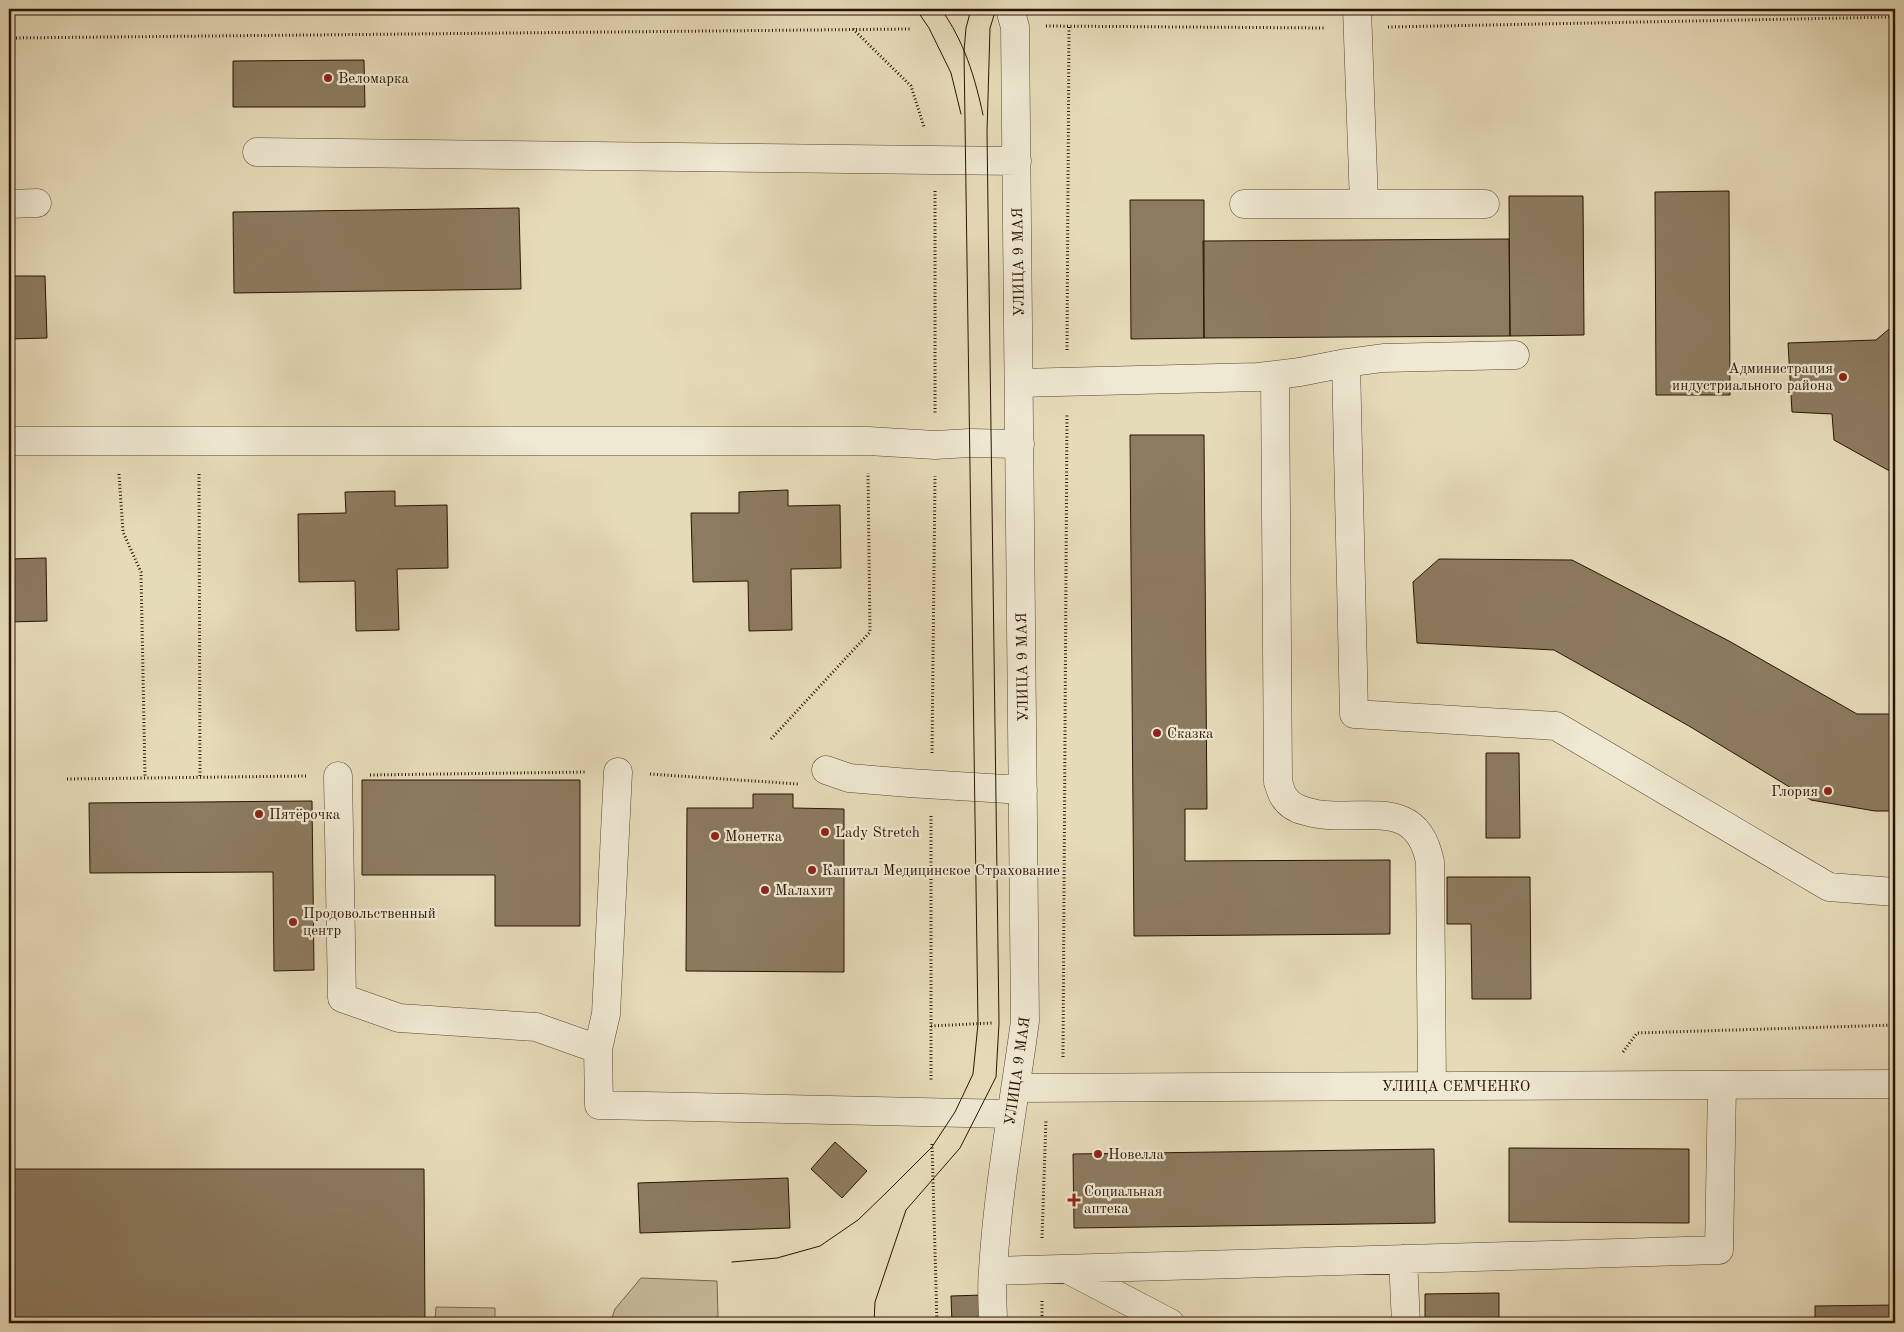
<svg xmlns="http://www.w3.org/2000/svg" width="1904" height="1332" font-family="'Old Standard TT',serif">
<style>
.green{fill:#c6b99a;stroke:#78664d}
.building{fill:#8c7b60;stroke:#2a1300}
.lines{fill:none;stroke-linecap:round;stroke-linejoin:round}
.minor-casing{stroke:#59452e;stroke-width:29}
.path{stroke:#2a1300;stroke-width:3;stroke-dasharray:1 2.5;stroke-linecap:butt}
.minor{stroke:#efe8d2;stroke-width:28}
.tram{stroke:#2a1300;stroke-width:1}
.poi-dot{fill:#8f2418;stroke:#efe8d2;stroke-width:2}
.labels{text-anchor:middle;stroke-width:4.5;stroke-linejoin:round;paint-order:stroke}
.poi-label{font-size:15px;fill:#2a1300;stroke:#efe8d2;text-anchor:start}
.street-label{font-size:15px;fill:#2a1300;stroke:#efe8d2}
</style>
<rect width="100%" height="100%" fill="#e6dbb9"/>
<filter id="stains"><feTurbulence type="fractalNoise" baseFrequency=".004" numOctaves="4"/><feColorMatrix values="0 0 0 0 .2 0 0 0 0 .09 0 0 0 0 .02 0 0 0 .5 -.17"/></filter>
<radialGradient id="worn" r=".72"><stop offset=".6" stop-color="#630" stop-opacity="0"/><stop offset="1" stop-color="#630" stop-opacity=".3"/></radialGradient>
<path class="green" d="M641 1278 717 1281 718 1316 709 1323H610L615 1309Z
M436 1307 495 1308V1323H435Z"/>
<path class="building" d="M364 60 365 107H233V61Z
M1729 191 1730 395H1656L1655 192Z
M1509 196H1583L1584 335 1510 336Z
M1130 200H1204V338L1131 339Z
M519 208 521 289 234 293 233 212Z
M1509 239 1510 336 1204 338 1203 241Z
M9 276H45L47 338 9 339Z
M1895 324V474L1834 440 1832 414 1792 412 1788 343 1876 340Z
M1130 435H1204L1207 809H1185V861L1390 860V934L1134 936Z
M788 490V506L840 505 841 568 791 569 792 630 749 631 748 581 693 582 691 513H739V492Z
M395 491V506L447 505 448 568 397 569 399 630 356 631 355 581 299 582 298 514 346 513 345 492Z
M46 558 47 621 9 622V559Z
M1439 559 1572 560 1729 641 1857 714H1895V811H1875L1811 800 1689 726 1554 650 1417 643 1413 582Z
M1486 753H1519L1520 838H1486Z
M362 780H580V926H495V875H362Z
M753 794H793V808L844 809V972L686 971 687 808H753Z
M312 801 314 970 274 971 273 872 90 873 89 803Z
M1447 877H1530L1531 999H1472L1471 924H1447Z
M835 1142 867 1171 842 1198 811 1169Z
M1509 1148 1689 1149V1223L1509 1222Z
M1434 1149 1435 1223 1074 1228 1073 1154Z
M9 1169H424L425 1323H9Z
M788 1178 790 1228 640 1233 638 1183Z
M1499 1293V1323H1425V1294Z
M983 1295 984 1323H952L951 1296Z
M1895 1305V1323H1815V1306Z"/>
<g class="lines">
<g class="minor-casing">
<path id="minor" d="M1357 9 1364 203
M257 152 1017 161
M9 204 37 203
M1244 204H1485
M1346 363 1383 358 1515 355
M1275 375 1278 782C1280 787 1281 793 1284 797 1289 805 1297 809 1305 811 1355 827 1416 790 1430 862L1432 1086
M1019 383 1258 377 1300 372 1346 363 1354 714 1556 726 1829 887 1895 892
M9 441H868L935 445 970 443 1020 444
M826 770 849 778 909 783 1023 790
M338 776 342 998 399 1018 536 1027 598 1049 599 1105 1011 1114
M598 1049 606 1014 618 772
M1016 1088 1895 1084
M1403 1259 1406 1323
M1069 1270 1170 1323
M993 1271 1719 1250 1722 1085
M993 1323C993 1306 991 1287 993 1270 998 1186 1014 1103 1025 1021L1015 27 1010 9"/>
</g>
<path class="path" d="M1046 26 1325 28
M1388 27 1895 17
M853 29 911 86 924 127
M9 38 910 29
M935 191V413
M1067 350 1069 26
M119 474 123 532 141 572 145 777
M199 474 200 777
M771 739 870 632 868 473
M932 753 935 476
M650 774 798 784
M370 775 586 772
M67 779 306 776
M931 816V1080
M931 1026 992 1023
M1623 1052 1637 1033 1895 1025
M1063 1057 1067 413
M932 1144 937 1323
M1042 1238 1046 1119
M1042 1301V1323"/>
<use href="#minor" class="minor"/>
<path class="tram" d="M916 9 929 28 951 73 961 114
M941 9C964 41 975 77 983 115
M732 1262 777 1258 820 1246 858 1220 889 1190 932 1147 955 1112 973 1074 978 1024 964 51 966 28 971 9
M874 1323 875 1302 906 1210 960 1148 996 1077 999 1023 987 132 990 28 996 9"/>
</g>
<g class="poi-dot">
<circle cx="328" cy="78" r="5"/>
<circle cx="1843" cy="377" r="5"/>
<circle cx="1157" cy="733" r="5"/>
<circle cx="1828" cy="791" r="5"/>
<circle cx="259" cy="814" r="5"/>
<circle cx="825" cy="832" r="5"/>
<circle cx="715" cy="836" r="5"/>
<circle cx="812" cy="870" r="5"/>
<circle cx="765" cy="890" r="5"/>
<circle cx="293" cy="922" r="5"/>
<circle cx="1098" cy="1154" r="5"/>
<path d="M1071.5 1192.5h5v5h5v5h-5v5h-5v-5h-5v-5h5z"/>
</g>
<g class="labels">
<g class="poi-label">
<text x="338" y="83">Веломарка</text>
<text x="1833" y="373" text-anchor="end">Администрация<tspan x="1833" dy="17">индустриального района</tspan></text>
<text x="1167" y="738">Сказка</text>
<text x="1818" y="796" text-anchor="end">Глория</text>
<text x="269" y="819">Пятёрочка</text>
<text x="835" y="837">Lady Stretch</text>
<text x="725" y="841">Монетка</text>
<text x="822" y="875">Капитал Медицинское Страхование</text>
<text x="775" y="895">Малахит</text>
<text x="303" y="918">Продовольственный<tspan x="303" dy="17">центр</tspan></text>
<text x="1108" y="1159">Новелла</text>
<text x="1084" y="1196">Социальная<tspan x="1084" dy="17">аптека</tspan></text>
</g>
<g class="street-label">
<text transform="translate(1018 262) rotate(-91)" y="5">УЛИЦА 9 МАЯ</text>
<text transform="translate(1022 667) rotate(-91)" y="5">УЛИЦА 9 МАЯ</text>
<text transform="translate(1017 1071) rotate(-82)" y="5">УЛИЦА 9 МАЯ</text>
<text x="1456" y="1091">УЛИЦА СЕМЧЕНКО</text>
</g>
</g>
<rect width="1904" height="1332" fill="none" stroke="#e6dbb9" stroke-width="30"/>
<rect x="10" y="10" width="1884" height="1312" fill="none" stroke="#2a1300" stroke-width="2.5"/>
<rect x="15" y="15" width="1874" height="1302" fill="none" stroke="#2a1300"/>
<rect width="100%" height="100%" filter="url(#stains)"/>
<rect width="100%" height="100%" fill="url(#worn)"/>
</svg>
